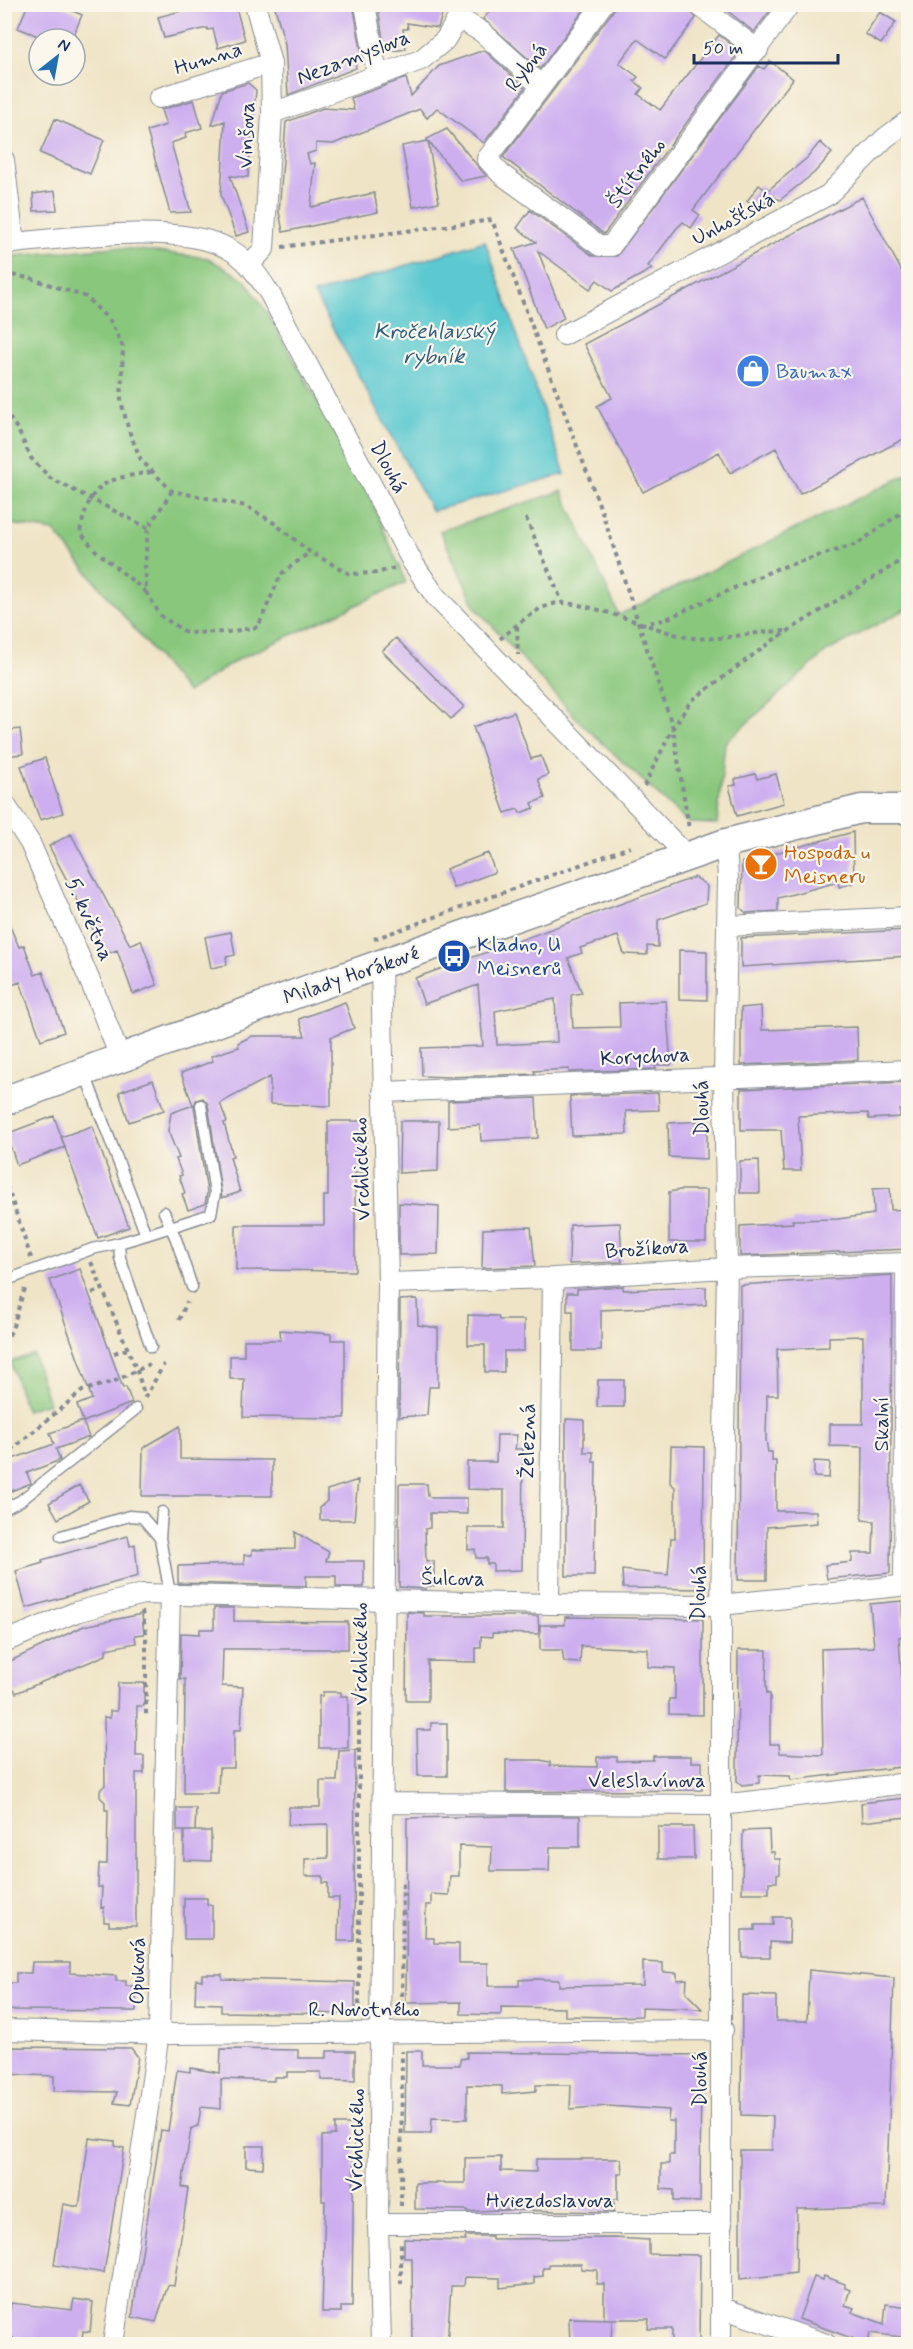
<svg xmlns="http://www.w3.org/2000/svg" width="913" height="2349" font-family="Mynerve,sans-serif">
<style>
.green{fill:#89c77d;stroke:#527b6e;stroke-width:1.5}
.water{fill:#5cc9d0;stroke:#3c7c97;stroke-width:1.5}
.building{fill:#cdaff0;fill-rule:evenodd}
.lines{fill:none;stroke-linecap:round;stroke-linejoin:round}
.lane-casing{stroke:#858a92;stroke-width:13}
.street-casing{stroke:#858a92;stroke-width:22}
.secondary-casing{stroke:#858a92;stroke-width:31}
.path{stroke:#858a92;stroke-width:4;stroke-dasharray:4.5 4.5;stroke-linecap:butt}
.lane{stroke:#fff;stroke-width:10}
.street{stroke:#fff;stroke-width:20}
.secondary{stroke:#fff;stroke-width:28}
.labels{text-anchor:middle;stroke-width:4.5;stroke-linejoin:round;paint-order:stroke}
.street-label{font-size:21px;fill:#1b2f5e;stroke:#fbf7ec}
.shop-label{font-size:21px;fill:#366cbe;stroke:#fbf7ec;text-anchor:start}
.food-label{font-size:21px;fill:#c56008;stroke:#fbf7ec;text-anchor:start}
.transit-label{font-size:21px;fill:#164399;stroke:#fbf7ec;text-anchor:start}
.water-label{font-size:22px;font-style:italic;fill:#2e5d80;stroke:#fbf7ec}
</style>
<rect width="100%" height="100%" fill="#fbf7ec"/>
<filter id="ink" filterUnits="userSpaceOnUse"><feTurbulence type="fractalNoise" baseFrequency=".0167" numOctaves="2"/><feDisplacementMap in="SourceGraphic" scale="12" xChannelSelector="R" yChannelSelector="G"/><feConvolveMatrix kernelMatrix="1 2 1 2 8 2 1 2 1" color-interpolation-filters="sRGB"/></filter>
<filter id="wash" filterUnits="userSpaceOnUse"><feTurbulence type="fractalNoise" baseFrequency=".008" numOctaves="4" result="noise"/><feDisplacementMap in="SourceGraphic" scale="24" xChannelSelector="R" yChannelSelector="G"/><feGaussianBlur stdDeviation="1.35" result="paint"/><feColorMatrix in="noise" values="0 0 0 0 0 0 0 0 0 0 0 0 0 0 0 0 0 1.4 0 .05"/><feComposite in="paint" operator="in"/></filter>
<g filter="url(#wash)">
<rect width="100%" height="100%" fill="#efe4c6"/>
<path class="green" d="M115 247 208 258 245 280 264 308 361 476 406 582 237 660 187 693 54 531 5 523 4 257Z
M908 474V608L826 652 725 743 717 824 688 823 579 721 476 608 440 531 562 491 619 615Z
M33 1354 49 1403 26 1410 10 1362Z"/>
<path class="water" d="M485 241 565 474 432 511 314 294Z"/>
<g id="blocks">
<path class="building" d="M28 4H57L82 15 72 39H46L18 28Z
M207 4H235L245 40 218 48 213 29 208 30 207 28 164 38 158 17Z
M274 4H350L351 9H354L362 55 355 56 356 68 288 95 285 44Z
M398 4 444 9 438 28 407 23 408 29H403L406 49 385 52 378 7Z
M496 4H588L540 69 483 19Z
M615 4H685L696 18 665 59 637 39 619 63 638 77 634 81 643 88 638 94 660 110 719 35 740 51 604 234 503 157 613 11Z
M719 4H775L754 32Z
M880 12 896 22 881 44 865 34Z
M484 50 525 88 484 143 437 108 427 118 420 109 333 144 316 143V151L307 154 310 164 315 163 311 207 374 193 378 212 283 232 279 212 286 122 323 108 354 110 351 98 406 78 411 96 439 66Z
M770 61 793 79 693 210 700 215 691 228 683 222 676 229 648 266 652 269 612 291 597 280 590 289 538 251 564 318 544 329 514 249 536 242 517 228 530 210 593 256H617L759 66 764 69Z
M248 83 256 90 248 177 230 176 249 232 236 236 221 195 225 121 212 125 222 91Z
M194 100 202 128 185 133 186 138 171 143 191 212 170 213 147 131 166 125 161 110Z
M55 119 104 140 90 174 40 153Z
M447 129 486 176 461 181 428 141 439 202 413 207 402 146 428 141 427 139Z
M820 142 832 153 814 173 780 200 771 196 760 211 747 201 759 185 767 191 807 158Z
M55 191 57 210 34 211 33 194Z
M862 197 909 285V436L800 494 776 448 730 473 719 452 643 492 597 406 612 398 584 344Z
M396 638 464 707 451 719 382 651Z
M514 712 531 759 541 756 548 775 538 779 545 798 532 803 534 808 520 813 518 809 505 813 473 727Z
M20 729 23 754 4 756V731Z
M45 758 63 813 40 820 21 766Z
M755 774 757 779 776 774 784 803 737 816 729 786 736 785 735 779Z
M853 832 854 883 839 887 838 882 778 898V911L746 913 741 908 742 862Z
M71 834 130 945 141 940 157 985 133 994 117 950 106 954 49 846Z
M488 853 495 872 453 888 446 869Z
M695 877 707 886 706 903 658 920V947L647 946V955L624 954 618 936 580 948 582 953 568 958 582 993 571 995 573 1028 620 1027 619 1003 666 1001 671 1065H655L656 1069 569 1072V1069L534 1071 535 1074 448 1077 422 1076 421 1048 483 1046 478 985 424 1004 415 978ZM555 999 557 1042 497 1045 495 1011Z
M4 913 19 947 24 945 35 975 43 972 64 1032 41 1040 20 982 12 985 4 964Z
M909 930V956L741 967V938Z
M231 932 235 955 226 957 227 965 211 968 205 937Z
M679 950 707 951V1000L679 999Z
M345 1002 354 1028 331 1037V1106L270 1104V1077L220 1103 227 1122 224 1123 233 1156 230 1157 240 1192 222 1198 208 1104 203 1098 196 1100 194 1106 207 1193 205 1204 188 1210 182 1194 185 1193 179 1176 182 1175 176 1159 179 1158 168 1131 171 1113 193 1105 181 1073 213 1061 211 1056 239 1047 238 1043 252 1036H305L299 1019Z
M761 1006 762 1030 857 1027 858 1060 741 1065V1008Z
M153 1080 164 1110 129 1122 119 1092Z
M906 1082 907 1110H900V1117L869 1119 868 1113 798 1116 801 1171H784L781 1130H741V1089Z
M658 1093 659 1110 626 1111 627 1134 572 1136 570 1096Z
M536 1098 538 1138 481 1141 480 1125 448 1127V1101Z
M54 1116 65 1147 17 1165 6 1134Z
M328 1121H366V1173H355V1271L236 1270V1225H324V1196H328Z
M400 1121H439L438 1171 399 1173Z
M707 1121V1159L669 1157 668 1123Z
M92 1126 129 1227 98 1238 61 1137Z
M759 1160 760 1193H740V1161Z
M890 1188 891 1210 909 1209V1249L740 1256V1226L793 1223 792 1220 838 1219 874 1214 873 1189Z
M680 1190H707L706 1242H669V1192Z
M399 1203 439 1206 438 1254 399 1255Z
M620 1223 622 1262 569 1264 570 1225Z
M531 1227 535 1266 482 1268 483 1229Z
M80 1269 123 1388 126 1387 132 1403 83 1422 89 1437 56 1449 60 1460 27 1473 31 1483 4 1494V1462L54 1444 50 1433 83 1421 77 1405 92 1399 50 1280Z
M892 1275 890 1573 827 1579 825 1565 852 1562V1553H873L874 1521 862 1520 863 1447 830 1446V1424H863V1336L829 1337V1347L777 1349 778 1395H767L766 1440 768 1452H772V1461H776V1511H816L817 1523 767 1527V1580H738L740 1285Z
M623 1286V1290L706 1287V1305L601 1310V1351H573V1311H567V1293H577V1289Z
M417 1299 418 1325 438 1328V1387H429L427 1415 399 1417 400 1300Z
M468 1315 498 1316 499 1320H524V1351H504V1372H485V1345H468Z
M280 1330 331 1334V1340H345V1418L243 1417 244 1379H230V1356H244V1340H281Z
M598 1380H624V1407H597Z
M566 1419 584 1420V1452H593V1462H596L594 1576H566Z
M180 1426V1459L272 1460V1496H142L143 1448Z
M497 1435H517L515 1449H523L522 1570 493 1571V1564H487V1558H476L475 1549 468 1550V1528H504V1490L467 1489V1462H496Z
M671 1446 704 1447 703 1589 623 1588 622 1570 668 1575 671 1538H675V1487L670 1483Z
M814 1461 830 1462 829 1478 814 1477Z
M358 1480 354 1520H320V1507L327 1501V1490Z
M399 1484H427L428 1496 432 1498H467V1514L430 1513V1528L425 1529 426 1561H434V1586H427L426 1589 399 1587Z
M79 1485 89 1501 58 1519 49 1503Z
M295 1532 329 1552 326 1561H364V1587H336V1576H306V1586L178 1583V1566L244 1564V1555H252V1550L295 1549Z
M128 1536 130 1546 135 1544 138 1576 26 1608 16 1571 43 1563 42 1560Z
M902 1601 903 1636 899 1637 905 1728H909V1766L791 1780 790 1776 759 1775V1783L742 1785 737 1781 738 1650H767L766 1683 767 1694H770V1744H779L780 1753 823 1755 821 1649 874 1647 870 1604Z
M214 1608H234V1621L348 1622V1649H223L222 1686 243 1687 241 1730H234V1768H219L218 1793H184L185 1679H180L181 1633 200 1634V1629H214Z
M407 1612 424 1613V1616H538L539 1634 492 1633V1637L481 1636V1648H476V1662L428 1661V1701H406Z
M142 1614 144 1634 135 1635 136 1643 106 1649V1655L16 1693 14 1689 4 1694V1664L84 1626Z
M565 1617 703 1619V1715L669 1714V1699H675V1668L648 1667V1649L581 1646 580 1663 564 1662 562 1650H540V1625H565Z
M118 1683H144V1706H137L136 1756H144V1773H136V1926H109V1922H104V1907L101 1908 102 1887H98L99 1864H107L108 1810H105V1802L100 1797V1790L105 1785 104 1717 110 1718V1711H117Z
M323 1692H341V1696H348V1748H319V1696H322Z
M431 1723H447V1776H418L417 1730H431Z
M355 1750 354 1941H338L339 1898H328V1883H323V1876H305V1859L328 1858V1824L288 1825 289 1807H320V1781H337L339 1751Z
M653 1756H691V1762H702V1790L506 1792V1760H540L550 1762V1766L597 1767V1757H617V1761L653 1760Z
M905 1798 907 1817 862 1822 861 1803Z
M177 1808H196L195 1831H177Z
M506 1816H580V1847H550L549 1871H491L492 1847 459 1846V1876H450L449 1895 431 1894V1905H426L425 1938H434V1943L459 1944V1963H488V1986H519V1980L534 1979 559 1980V1986L643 1985V1962L663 1963V1972L677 1973V1980L687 1979 686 1993 702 2009 642 2007V2016L609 2017 565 2016V2008L501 2007V2015L461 2014V2002L406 2003 407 1818Z
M658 1827H693L694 1859H658Z
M769 1830 770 1852H774V1859H780V1874L777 1875V1882H769V1893H742L743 1831Z
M184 1831H211V1861L184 1860Z
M184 1898H207V1905H212V1939H184Z
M773 1917H790L789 1943 770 1942V1957H742V1930H755V1925H773Z
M32 1962H70V1973L116 1976V1981H126V1986H136V2011L4 2010V1983H16V1973H31Z
M809 1970 894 1978 886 2207 797 2209 796 2273 740 2279V2150H772L773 2116 741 2115 742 1995 776 1996V2021H807Z
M202 1974H222V1979L355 1982V2014L221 2012V2004L195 2003 196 1979 202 1980Z
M4 2047 131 2048 138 2057 130 2105 114 2103 117 2092 54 2091V2076L4 2074Z
M221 2049 298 2050V2058H327V2051H355V2081L321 2080V2072H287V2077H274V2081L221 2079V2109L201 2107 198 2126 191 2129 182 2187 188 2188 174 2286 168 2285 156 2322 132 2317 161 2130 168 2131 177 2070 190 2072V2068L220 2073Z
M406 2051H422V2065H460V2059L467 2058V2052L701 2055 700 2202 674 2201V2190L661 2189V2164H669V2155H674V2121H668L669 2110 608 2106 570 2109 571 2085H536V2091L502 2094V2086L467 2085V2119L432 2118 431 2133H405Z
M335 2124H354L352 2307H341V2312H322L325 2201H322V2136L335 2135Z
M89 2138 115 2141V2146L124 2148 104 2273 54 2265 63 2204 79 2207Z
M246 2146H264L263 2168 246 2167Z
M501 2157V2171L536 2172V2159H621L622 2174H618V2199H614V2212L495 2210 467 2212V2210L415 2209V2183H465V2158Z
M466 2236H492V2239L614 2238 649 2240V2254L700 2255 699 2344H672V2329H648L649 2319H604V2284H597V2270L581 2269V2264H549V2268H543V2276L534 2277V2284L500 2288V2278L465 2277 464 2286H451L447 2344H413L412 2258H404V2239L465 2241Z
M824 2276 845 2284V2288L850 2290 845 2305 854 2308 852 2312 884 2324 886 2304 909 2307V2338L870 2333 868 2344 799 2319 814 2277 823 2280Z
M74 2299 93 2302 90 2332 83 2331 81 2344 34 2340 33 2344H27L11 2343 13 2338 4 2337V2309L10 2310 11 2303 72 2310Z
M569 2318 612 2319 611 2344 570 2343Z"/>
</g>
</g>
<g filter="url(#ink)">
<use href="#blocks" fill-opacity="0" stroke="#858a92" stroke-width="1.5"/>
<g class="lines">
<g class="lane-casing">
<path id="lane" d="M85 1074 146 1235 119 1243 120 1258 151 1347
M164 1212 176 1239 192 1287
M146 1235 211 1214 215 1193 201 1105
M4 1281 92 1249 119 1243
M4 1509 20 1501 136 1409
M61 1536 129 1516 142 1517 160 1538 170 1594
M160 1538 162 1512"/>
</g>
<g class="street-casing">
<path id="street" d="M365 4 377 74
M603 4 487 159 501 174 600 246H611L790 4
M697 4 758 50
M458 18 482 32 541 86
M159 98 271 63
M272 113 421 60 445 40 458 18 461 4
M4 160 14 243
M4 244C62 239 176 221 227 248 247 258 258 276 270 294L413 563 436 597 687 856
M250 264 264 249 272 113 271 63 255 4
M564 335 828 195 885 138 908 121
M4 803 30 843 93 988 121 1060
M727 926 908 917
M381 964 388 1283 378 2224 381 2344
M383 1092 908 1070
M388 1283 553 1278 727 1268 908 1263
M904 1585 906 1263
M549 1604 553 1278
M4 1642 76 1612 143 1594 549 1604 721 1605 908 1585
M384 1803 721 1805 908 1783
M4 2030 172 2034 723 2030
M378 2224H722
M722 2308 826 2344
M113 2344 159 2033 170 1594
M721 2344V1605L727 1268 724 1077 728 878 726 843"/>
</g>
<g class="secondary-casing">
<path id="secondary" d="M4 1101 298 993 726 843 861 809H908"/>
</g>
<path class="path" d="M282 247 492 220 603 515 673 728 689 829
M4 274 30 278 86 297 110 321 123 347 121 401 129 431 141 460 172 491 246 506 274 523 310 552 350 574 376 573 395 568
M4 410 18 430 31 458 50 478 148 528
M172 491 148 528 145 563 146 592 161 616 187 633 228 632 258 627 281 574 310 552
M526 518 563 604
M146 592 94 549 80 532C90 482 105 479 152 472
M641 624 664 620 776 569 857 544 908 508
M517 626 518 655
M500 639C515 627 533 609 553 604 578 597 656 631 687 637 720 643 754 630 788 631
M644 786 673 728 691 701 772 641 908 556
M374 939 630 847
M4 1177 31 1258
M91 1262 137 1371 145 1397
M92 1293 102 1289
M179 1320 187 1302
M4 1343C16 1327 17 1307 25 1289
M114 1353 128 1349
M145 1398 164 1364
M4 1456 82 1391 115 1381 150 1364
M142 1611 146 1633V1717
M359 2014V1616
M402 2014 403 1880
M401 2206 402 2051
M401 2284V2240"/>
<use href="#lane" class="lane"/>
<use href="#street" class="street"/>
<use href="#secondary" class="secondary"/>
</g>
</g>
<defs>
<g id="shop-disc" transform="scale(1.725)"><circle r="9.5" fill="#3f7fe0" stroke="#fbf7ec"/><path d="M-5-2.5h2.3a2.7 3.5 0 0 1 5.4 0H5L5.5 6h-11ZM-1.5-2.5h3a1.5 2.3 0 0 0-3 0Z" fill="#fff"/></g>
<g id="bar-disc" transform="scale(1.725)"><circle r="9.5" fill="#e8710a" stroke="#fbf7ec"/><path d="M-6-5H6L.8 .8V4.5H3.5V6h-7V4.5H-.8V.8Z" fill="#fff"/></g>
<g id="bus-disc" transform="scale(1.725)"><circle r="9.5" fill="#1a4fb4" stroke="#fbf7ec"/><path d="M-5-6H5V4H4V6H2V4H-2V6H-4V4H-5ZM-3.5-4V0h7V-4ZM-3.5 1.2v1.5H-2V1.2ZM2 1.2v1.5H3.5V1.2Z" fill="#fff"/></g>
</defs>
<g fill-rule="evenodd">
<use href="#shop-disc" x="753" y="371"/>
<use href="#bar-disc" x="761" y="864"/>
<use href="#bus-disc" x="454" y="956"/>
</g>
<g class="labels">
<g class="street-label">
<text transform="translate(353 57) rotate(-21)" y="7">Nezamyslova</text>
<text transform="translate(208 58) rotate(-17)" y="7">Humna</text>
<text transform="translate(526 67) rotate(-53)" y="7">Rybná</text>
<text transform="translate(246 135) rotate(-88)" y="7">Vinšova</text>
<text transform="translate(636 173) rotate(-53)" y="7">Štítného</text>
<text transform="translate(733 218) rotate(-28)" y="7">Unhošťská</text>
<text transform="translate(389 467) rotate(62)" y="7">Dlouhá</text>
<text transform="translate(90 919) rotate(66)" y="7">5. května</text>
<text transform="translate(351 975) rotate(-19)" y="7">Milady Horákové</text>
<text transform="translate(645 1056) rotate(-3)" y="7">Korychova</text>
<text transform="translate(701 1108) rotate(-91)" y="7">Dlouhá</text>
<text transform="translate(361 1169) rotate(-92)" y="7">Vrchlického</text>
<text transform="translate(647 1248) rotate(-4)" y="7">Brožíkova</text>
<text transform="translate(881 1424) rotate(-90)" y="7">Skalní</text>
<text transform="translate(527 1441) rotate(-89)" y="7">Železná</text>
<text transform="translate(453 1578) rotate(1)" y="7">Šulcova</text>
<text transform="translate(698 1593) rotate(-89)" y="7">Dlouhá</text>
<text transform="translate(360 1654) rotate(-90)" y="7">Vrchlického</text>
<text x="647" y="1787">Veleslavínova</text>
<text transform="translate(137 1971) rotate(-89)" y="7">Opuková</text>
<text x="364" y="2016">R. Novotného</text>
<text transform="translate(699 2079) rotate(-90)" y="7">Dlouhá</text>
<text transform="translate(356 2140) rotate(-89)" y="7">Vrchlického</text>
<text x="550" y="2207">Hviezdoslavova</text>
</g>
<g class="shop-label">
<text x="776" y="378">Baumax</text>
</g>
<g class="food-label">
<text x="784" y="859">Hospoda u<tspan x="784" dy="24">Meisneru</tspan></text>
</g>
<g class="transit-label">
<text x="477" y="951">Kladno, U<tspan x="477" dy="24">Meisnerů</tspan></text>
</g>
<g class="water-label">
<text x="434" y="338">Kročehlavský<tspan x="434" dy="25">rybník</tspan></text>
</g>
</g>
<rect width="913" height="2349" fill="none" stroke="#fbf7ec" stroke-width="24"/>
<g transform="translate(57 57) rotate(31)"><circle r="28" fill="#fbf7ec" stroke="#a1a7b3" stroke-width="1.5"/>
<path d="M0-4.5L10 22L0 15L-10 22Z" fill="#1f6fb2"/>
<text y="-9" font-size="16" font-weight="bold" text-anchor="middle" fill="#1b2f5e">N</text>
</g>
<path d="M694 54v9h144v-9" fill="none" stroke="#1b2f5e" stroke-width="3"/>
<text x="703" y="54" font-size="18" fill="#1b2f5e" stroke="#fbf7ec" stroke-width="4.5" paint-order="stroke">50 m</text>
</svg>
